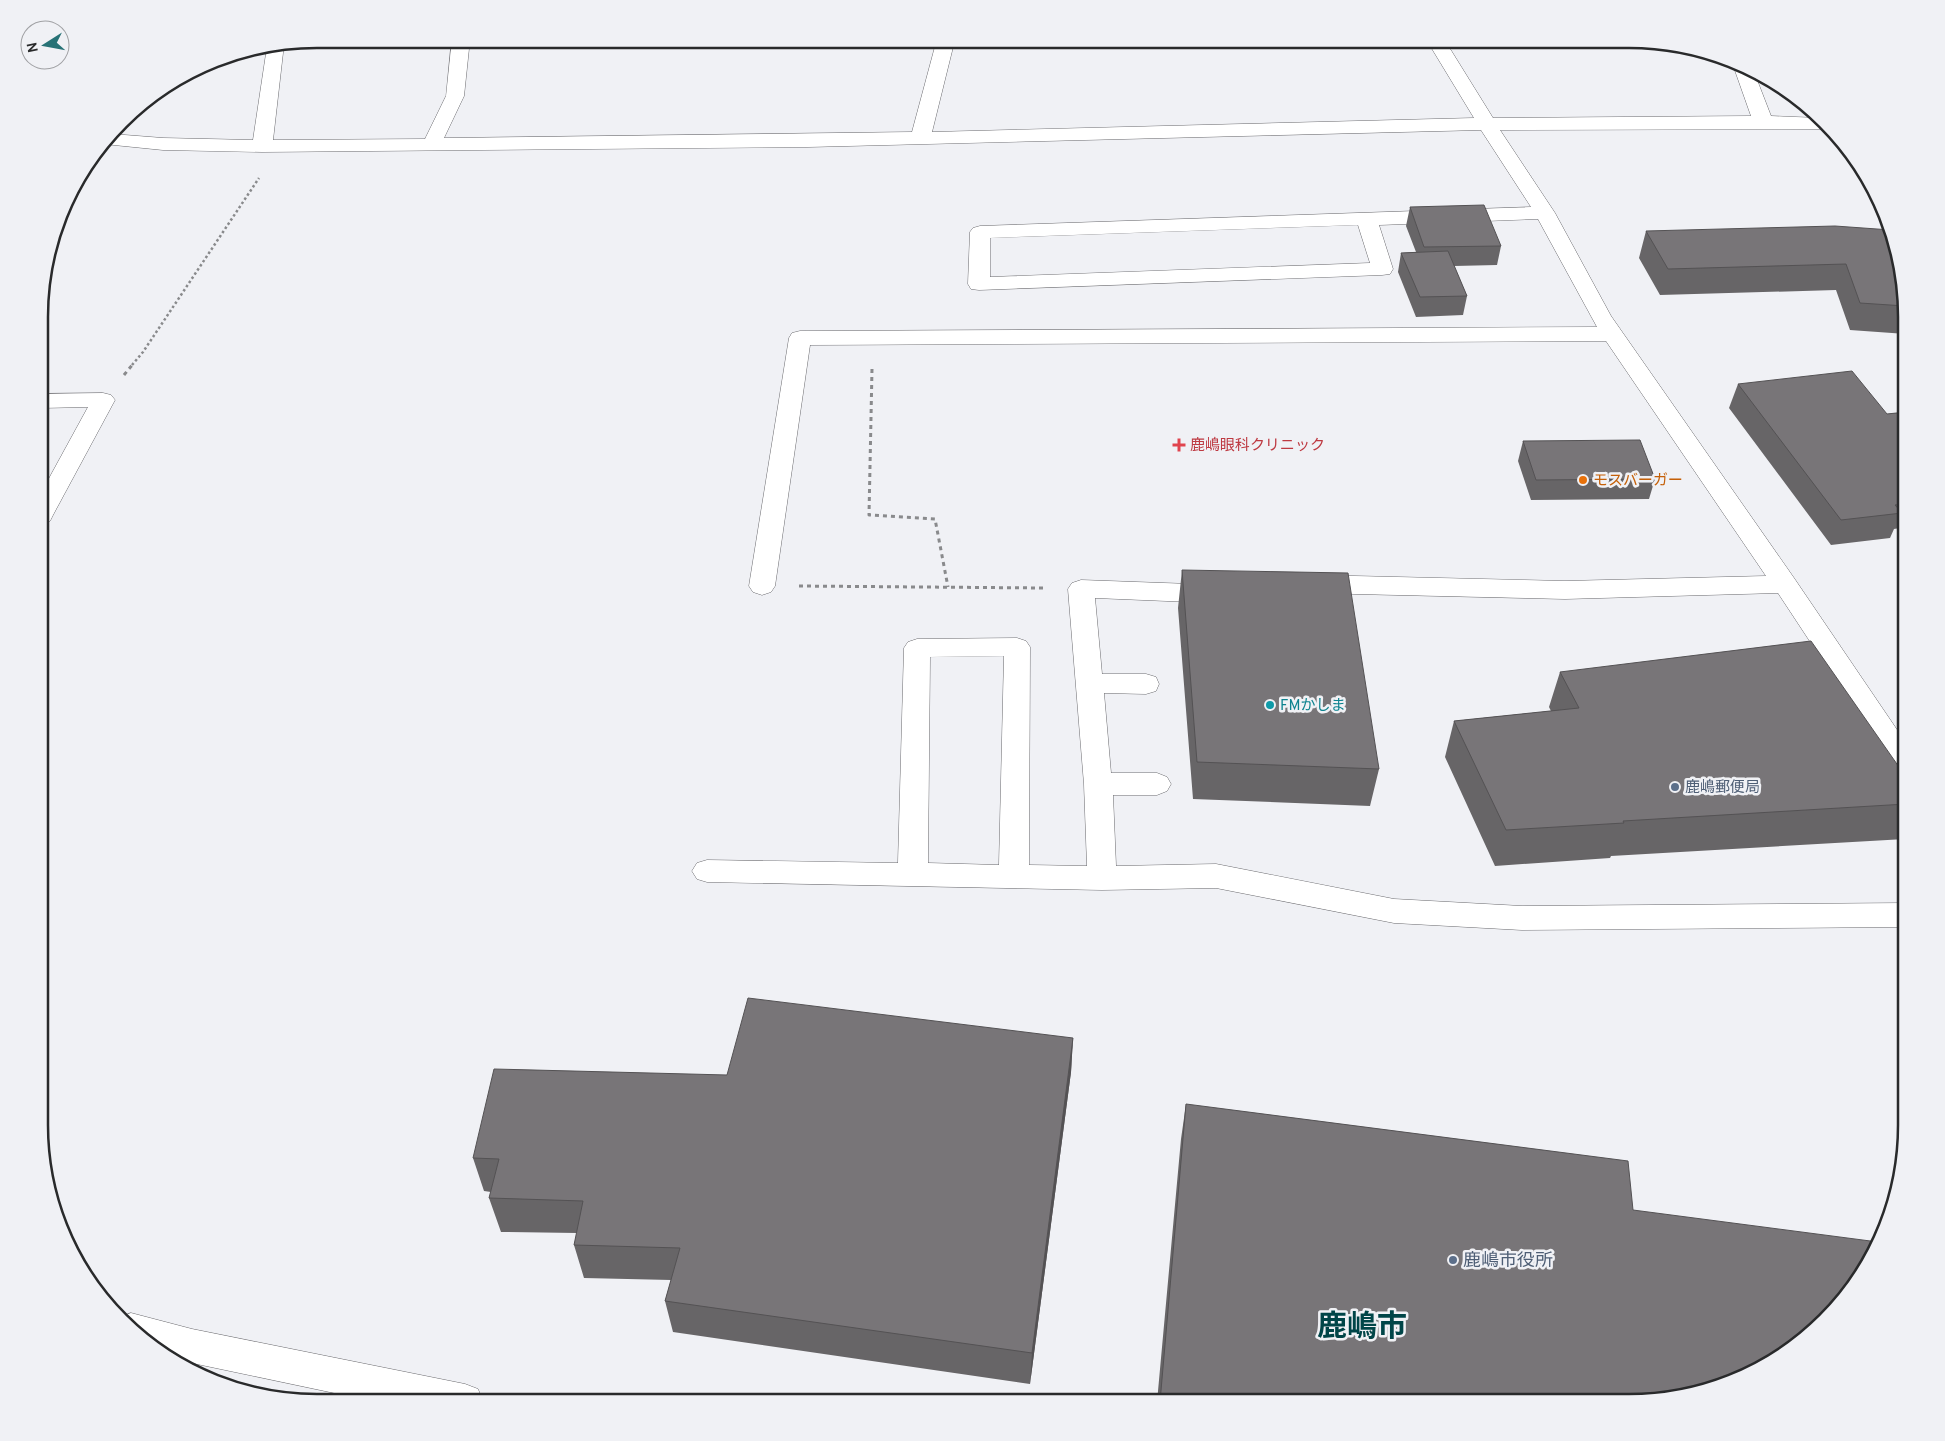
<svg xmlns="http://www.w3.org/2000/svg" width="1945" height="1441" font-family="Overpass,'Noto Sans JP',sans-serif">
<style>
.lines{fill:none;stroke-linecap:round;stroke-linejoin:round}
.minor-casing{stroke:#6b6b6f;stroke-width:1}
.path-far1{stroke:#898a8c;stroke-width:2.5;stroke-dasharray:2.5 2.5;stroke-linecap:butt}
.path{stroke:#898a8c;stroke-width:3;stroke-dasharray:4 4;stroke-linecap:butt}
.minor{fill:#fff;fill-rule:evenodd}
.wall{fill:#676567}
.shaded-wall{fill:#545254}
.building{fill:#787578;stroke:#545254}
.health-dot{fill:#e0444e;stroke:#f0f1f5;stroke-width:2}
.food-dot{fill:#e8710a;stroke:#f0f1f5;stroke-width:2}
.culture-dot{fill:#0f9aa8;stroke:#f0f1f5;stroke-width:2}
.service-dot{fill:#5c6f8a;stroke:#f0f1f5;stroke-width:2}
.labels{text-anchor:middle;stroke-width:5;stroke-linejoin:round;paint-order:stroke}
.health-label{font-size:15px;fill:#be3a42;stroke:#f0f1f5;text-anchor:start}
.food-label{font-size:15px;fill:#c56008;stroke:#f0f1f5;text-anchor:start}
.culture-label{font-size:15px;fill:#0d838f;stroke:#f0f1f5;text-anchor:start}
.service-label{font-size:15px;fill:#4e5e75;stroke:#f0f1f5;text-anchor:start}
.near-service-label{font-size:18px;fill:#4e5e75;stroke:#f0f1f5;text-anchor:start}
.near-town-label{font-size:30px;font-weight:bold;fill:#004548;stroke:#f0f1f5}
.rim{fill:none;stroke:#292a2b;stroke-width:2.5}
</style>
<rect width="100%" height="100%" fill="#f0f1f5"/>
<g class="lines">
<g class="minor-casing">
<path id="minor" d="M452 39H470L464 96 444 138 912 132 937 39H955L932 132 1474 118 1426 39H1444L1493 118 1751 116 1733 65 1736 61 1754 72 1771 116 1819 118 1828 129 1500 130 1555 213 1611 316 1794 578 1906 743V775L1896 772 1778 593 1565 599 1312 593 1303 590 1299 584 1303 578 1312 575 1565 581 1766 576 1606 341 810 345 775 586 771 592 762 595 753 592 749 586 789 338 792 333 800 331 1597 327 1538 219 1379 225 1393 269 1390 274 1382 275 979 290 971 289 968 284 970 232 973 228 980 226 1531 207 1481 130 808 147 262 152 163 150 104 144 112 134 163 138 253 140 267 47 284 44 273 140 425 139 446 96ZM1358 225 1370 263 990 277V238Z
M103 393 111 395 115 400 53 515 50 521 41 523V493L88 407 41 408V394Z
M1217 579 1226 582 1230 588 1226 594 1191 602 1095 598 1102 674H1146L1156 677 1159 684 1156 691 1146 694 1104 693 1111 773H1157L1167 777 1171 784 1167 791 1157 795H1113L1116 866 1216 864 1394 899 1522 906 1906 903V927L1522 930 1394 923 1216 888 1102 890 707 882 697 879 692 871 697 863 707 860 898 863 904 648 908 642 917 639 1017 638 1026 641 1030 647 1029 865 1087 866 1084 784 1068 589 1072 583 1081 580 1191 584ZM1004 656 999 865 928 863 930 657Z
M131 1313 192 1329 465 1384 478 1389 483 1402H377L192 1363 174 1358 134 1333 121 1317Z"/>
</g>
<path class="path-far1" d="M132 365 143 352 259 178"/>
<path class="path" d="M872 369 869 515 935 519 948 587
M124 375 133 364
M799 586 1045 588"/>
<use href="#minor" class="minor"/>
</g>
<path class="wall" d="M1410 207 1501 246 1497 265 1454 266 1467 296 1463 315 1416 317 1398 272 1401 253 1416 252 1406 226Z
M1646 231 1897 245 1906 316V334L1850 330 1836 290 1660 295 1639 258Z
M1738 384 1887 414 1906 412V527L1894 529 1890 538 1831 545 1729 408Z
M1523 441 1655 479 1649 499 1531 500 1518 461Z
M1182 570 1379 769 1370 806 1193 799 1178 608Z
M1560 672 1906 777V837L1905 839 1611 856 1610 858 1495 866 1445 757 1454 721 1551 711 1549 707Z
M1073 1038 1071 1072 1030 1384 673 1332 665 1301 671 1280 584 1278 574 1245 577 1233 501 1232 489 1198 491 1192 484 1191 473 1158 727 1075Z
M1186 1104 1628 1402H1157L1181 1139Z"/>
<path class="shaded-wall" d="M1073 1038 1071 1072 1030 1384 1032 1353Z"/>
<path class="building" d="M1484 205 1501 246 1424 247 1410 207Z
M1835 226 1891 230 1897 245 1905 306 1860 303 1846 264 1668 269 1646 231Z
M1448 251 1467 296 1420 297 1401 253Z
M1852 371 1887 414 1906 412V504L1895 505 1902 513 1841 520 1738 384Z
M1640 440 1655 479 1536 480 1523 441Z
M1182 570 1348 573 1379 769 1197 762Z
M1811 641 1906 777V804L1623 821 1624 823 1506 830 1454 721 1579 708 1560 672Z
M748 998 1073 1038 1032 1353 665 1301 680 1248 574 1245 583 1201 489 1198 499 1159 473 1158 494 1069 727 1075Z
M1186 1104 1628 1161 1633 1210 1878 1242 1837 1307 1751 1374 1683 1397 1628 1402H1160Z"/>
<path class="health-dot" d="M1176.5 437.5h5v5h5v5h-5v5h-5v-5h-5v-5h5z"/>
<circle class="food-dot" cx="1583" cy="480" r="5"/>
<circle class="culture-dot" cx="1270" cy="705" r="5"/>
<g class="service-dot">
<circle cx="1675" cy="787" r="5"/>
<circle cx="1453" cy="1260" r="5"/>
</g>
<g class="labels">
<g class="health-label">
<text x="1190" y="450">鹿嶋眼科クリニック</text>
</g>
<g class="food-label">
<text x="1593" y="485">モスバーガー</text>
</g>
<g class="culture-label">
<text x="1280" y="710">FMかしま</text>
</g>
<g class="service-label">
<text x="1685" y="792">鹿嶋郵便局</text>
</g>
<g class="near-service-label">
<text x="1463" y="1266">鹿嶋市役所</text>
</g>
<g class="near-town-label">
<text x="1362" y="1336">鹿嶋市</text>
</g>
</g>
<path d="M0 0H1945V1441H0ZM317 48H1629A269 269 0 0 1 1898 317V1125A269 269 0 0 1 1629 1394H317A269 269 0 0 1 48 1125V317A269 269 0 0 1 317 48Z" fill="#f0f1f5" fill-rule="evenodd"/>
<path class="rim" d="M317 48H1629A269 269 0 0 1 1898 317V1125A269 269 0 0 1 1629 1394H317A269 269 0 0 1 48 1125V317A269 269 0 0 1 317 48Z"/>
<g transform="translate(45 45) rotate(259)"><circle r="24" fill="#f0f1f5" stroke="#a0a1a4"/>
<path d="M0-4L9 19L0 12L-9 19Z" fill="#277276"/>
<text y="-8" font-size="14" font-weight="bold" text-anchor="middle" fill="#292a2b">N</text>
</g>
</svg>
